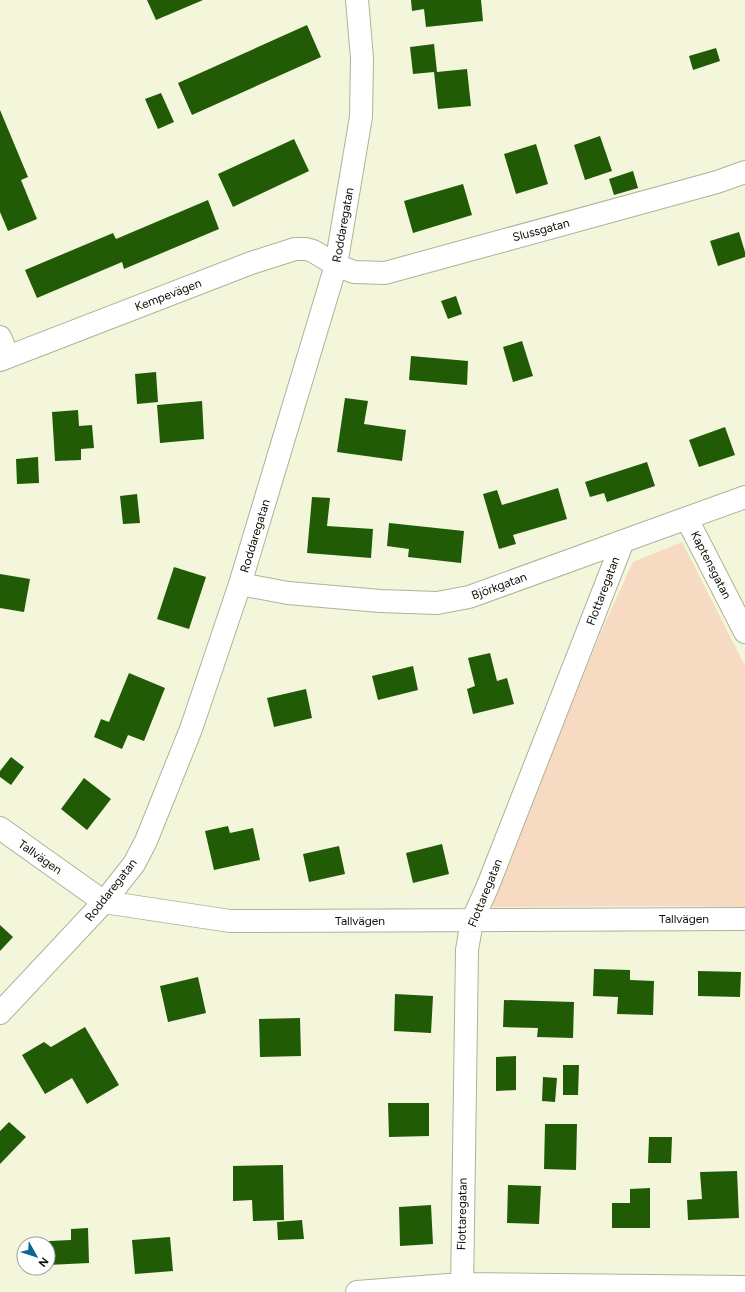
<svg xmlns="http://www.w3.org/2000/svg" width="745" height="1292" font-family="Figtree,sans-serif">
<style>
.park{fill:#f6dac2}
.building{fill:#215b06}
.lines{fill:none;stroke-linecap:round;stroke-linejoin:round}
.street-casing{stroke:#afb298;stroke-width:24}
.street{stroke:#fff;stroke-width:22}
.labels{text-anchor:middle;stroke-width:4;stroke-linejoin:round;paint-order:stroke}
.street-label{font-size:12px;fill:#0d0e05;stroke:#fff}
</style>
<rect width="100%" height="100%" fill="#f3f6db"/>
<path class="park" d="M682 542 745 666V907L649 906 492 907 502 875 604 625 633 562Z"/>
<path class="building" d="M147 0H203L156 20Z
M411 0H481L483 21 426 27 424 9 412 11Z
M307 25 321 57 192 115 178 83Z
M434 44 437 72 467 69 471 106 438 109 434 72 413 74 410 47Z
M716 48 720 61 693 70 689 56Z
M161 93 174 122 158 129 145 99Z
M0 110 28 177 21 180 37 219 8 231 0 212Z
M600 136 612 171 585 180 574 145Z
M294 139 309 171 233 207 218 174Z
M536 144 548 184 516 194 504 154Z
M633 171 638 188 614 195 609 179Z
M463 184 472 215 413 233 404 201Z
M208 200 219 229 124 269 122 262 37 298 25 270 113 233 116 239Z
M739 232 745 252V257L718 266 710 241Z
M456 296 462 314 448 319 441 301Z
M522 341 533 376 513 382 503 347Z
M411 356 468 361 467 385 409 380Z
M156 372 158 402 137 404 135 374Z
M345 398 368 401 364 424 406 430 402 461 337 452Z
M202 401 204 439 160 443 157 405Z
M78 410 79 426 92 425 94 448 81 449V460L55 461 52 412Z
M725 427 735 455 699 467 689 440Z
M38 457 39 483 17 484 16 459Z
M647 462 655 486 607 502 604 493 590 497 585 482Z
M558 488 567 519 513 535 516 544 499 549 483 494 497 490 502 505Z
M137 494 140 523 123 524 120 496Z
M312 497 330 498 327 526 373 529 371 558 307 553Z
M389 523 464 531 461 563 408 557 409 549 387 546Z
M174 567 206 577 189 629 157 619Z
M0 574 30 579 24 612 0 608Z
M490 653 497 681 507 678 514 704 473 714 467 689 475 686 468 658Z
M413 666 418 690 378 700 372 676Z
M129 673 165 688 144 741 128 735 122 749 94 737 101 719 109 722Z
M306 689 312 718 274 727 267 698Z
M11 757 24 767 11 785 0 777V771Z
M84 778 111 799 87 830 61 809Z
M228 826 230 833 253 828 260 860 214 870 205 831Z
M442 844 449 874 413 883 406 853Z
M339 846 345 874 309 882 303 854Z
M0 925 13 937 0 951Z
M594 969 630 970V980L654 981 653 1015 617 1014 618 997 593 996Z
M698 971 741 972 740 997 698 996Z
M198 977 206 1013 168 1022 160 986Z
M395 994 433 996 431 1033 394 1031Z
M504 1000 574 1002 573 1038 537 1037 538 1028 503 1027Z
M300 1018 301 1056 260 1057 259 1019Z
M85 1027 119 1085 87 1104 72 1078 45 1094 22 1055 44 1042 51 1047Z
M516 1056V1090L496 1091V1057Z
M563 1065H579L578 1095H563Z
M543 1077 557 1078 555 1102 542 1101Z
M388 1103H429V1136L389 1137Z
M9 1122 26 1137 0 1164V1131Z
M545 1124H577L576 1170 544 1169Z
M649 1137H672L671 1163H648Z
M283 1165 284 1220 253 1221 252 1200 233 1201V1166Z
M737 1171 739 1218 688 1220 687 1200 702 1199 700 1172Z
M508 1185 541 1186 539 1224 507 1223Z
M650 1188V1228H612V1203H630V1189Z
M431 1205 433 1244 400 1246 399 1207Z
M302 1220 304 1239 278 1240 277 1222Z
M88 1228 89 1263 48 1265V1244H28V1242L71 1240V1229Z
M170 1237 173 1271 135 1274 132 1240Z"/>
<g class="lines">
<g class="street-casing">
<path id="street" d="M0 337 8 356
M0 360 251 263 295 249H306L313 251 336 265 354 272 385 273 717 182 745 172
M687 519 745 632
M240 584 288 593 380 601 437 603 469 597 745 497
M0 828 104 902 230 921 745 919
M0 1013 104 902 134 864 146 841 191 729 240 584 336 265 361 117 362 58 357 0
M357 1292 461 1284 745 1287
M462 1292 467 950 472 921 487 888 623 541"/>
</g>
<use href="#street" class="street"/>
</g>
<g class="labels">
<g class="street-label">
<text transform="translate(343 225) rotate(-80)" y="4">Roddaregatan</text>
<text transform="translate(541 230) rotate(-15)" y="4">Slussgatan</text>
<text transform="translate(168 295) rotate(-21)" y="4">Kempevägen</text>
<text transform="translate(255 536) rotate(-73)" y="4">Roddaregatan</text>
<text transform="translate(711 565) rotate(63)" y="4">Kaptensgatan</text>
<text transform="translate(499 586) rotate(-20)" y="4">Björkgatan</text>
<text transform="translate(603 591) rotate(-69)" y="4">Flottaregatan</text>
<text transform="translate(40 857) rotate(35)" y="4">Tallvägen</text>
<text transform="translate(111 890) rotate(-52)" y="4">Roddaregatan</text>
<text transform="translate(485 893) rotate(-68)" y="4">Flottaregatan</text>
<text x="684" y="923">Tallvägen</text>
<text x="360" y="925">Tallvägen</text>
<text transform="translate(462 1214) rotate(-89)" y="4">Flottaregatan</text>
</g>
</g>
<g transform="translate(36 1256) rotate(129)"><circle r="19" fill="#ffffff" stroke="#9e9f9b"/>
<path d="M0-3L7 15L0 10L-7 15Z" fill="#0b6696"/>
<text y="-6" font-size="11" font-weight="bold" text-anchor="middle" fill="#0d0e05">N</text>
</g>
</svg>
